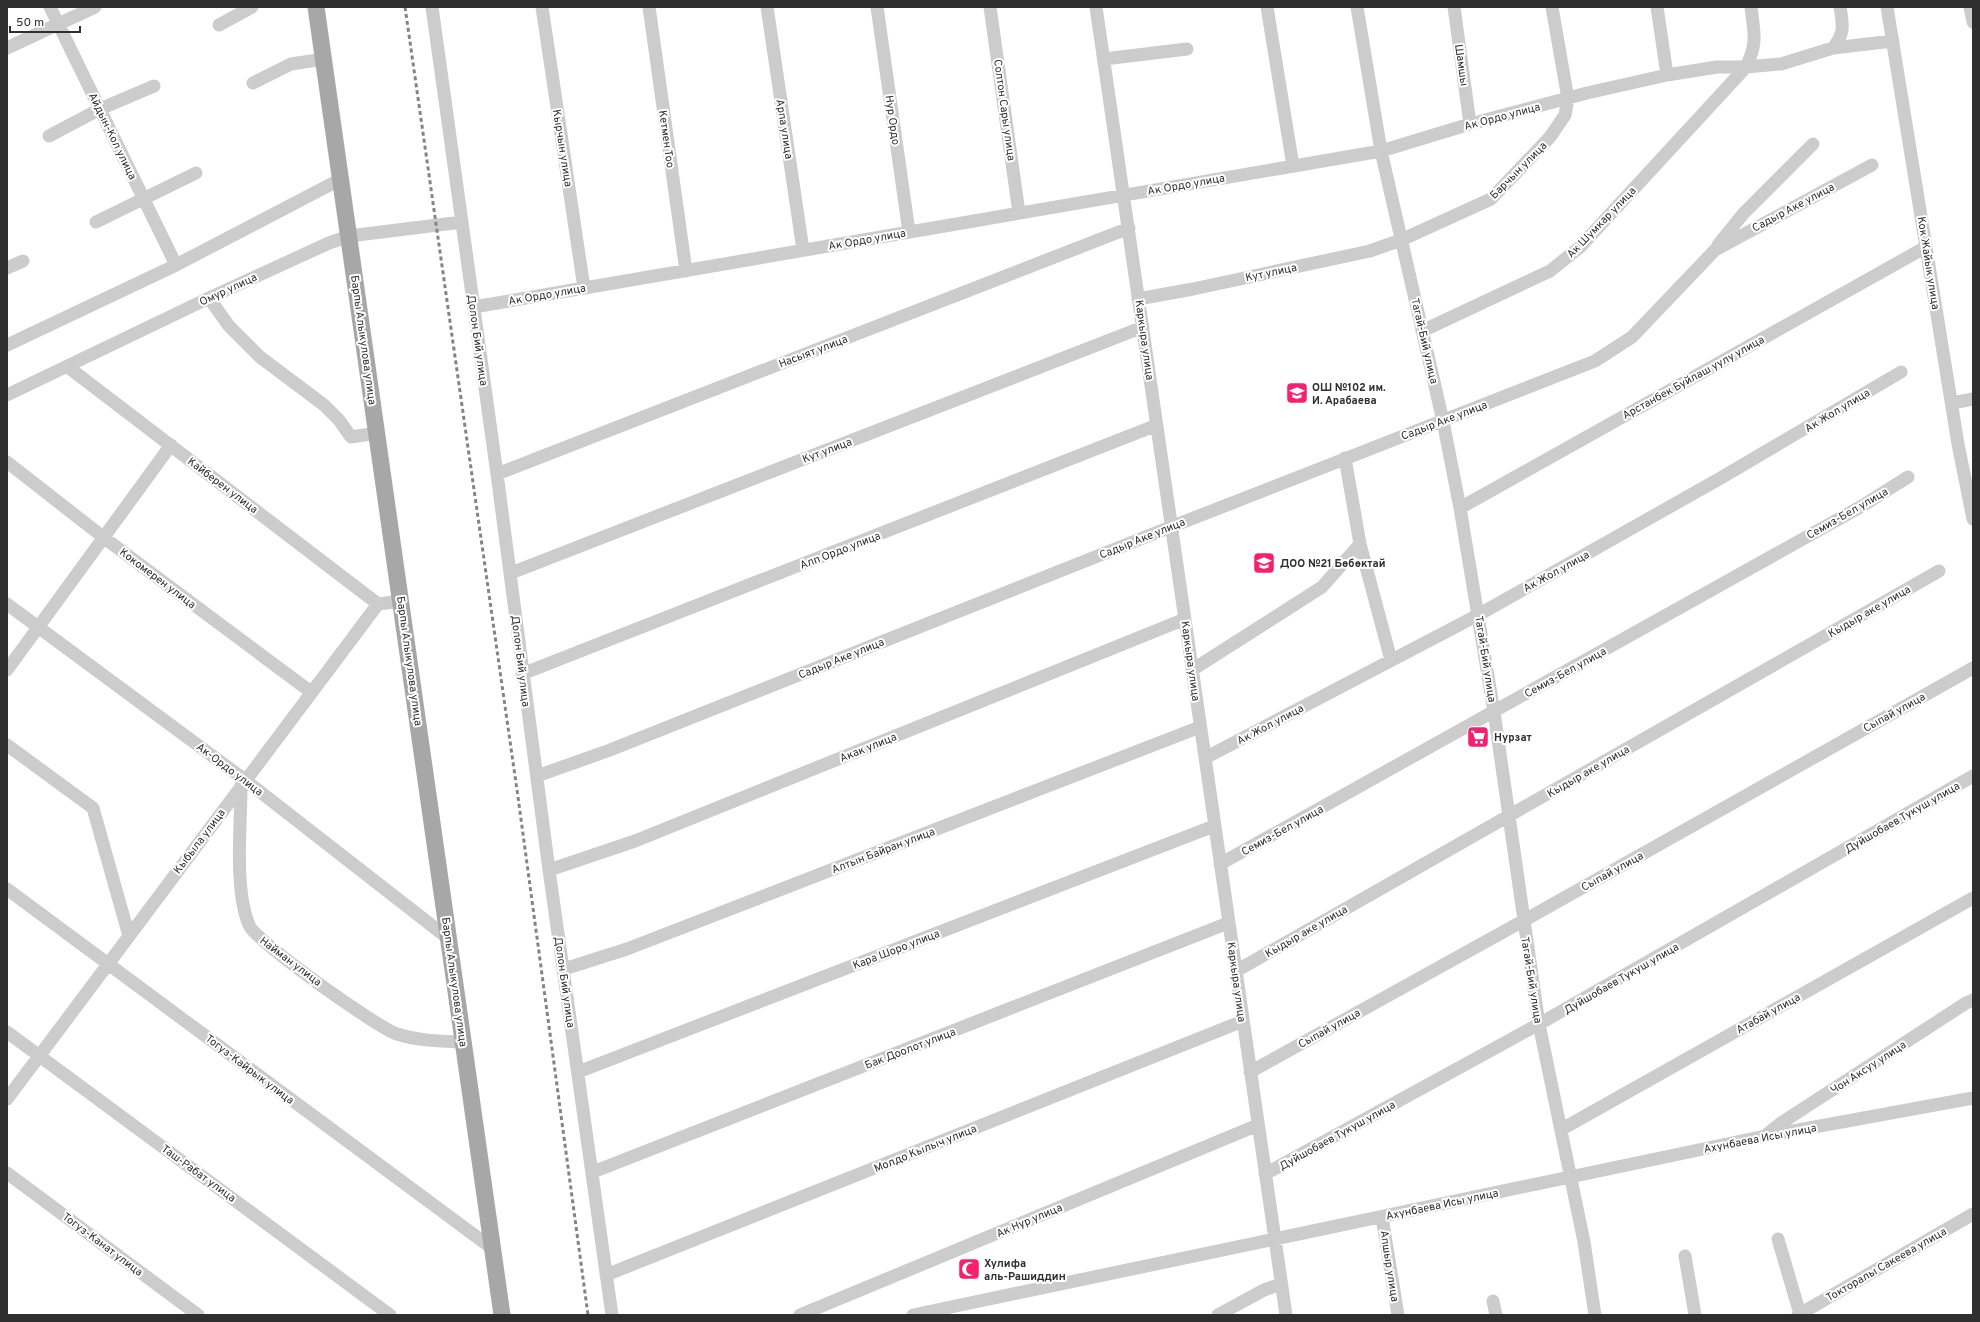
<svg xmlns="http://www.w3.org/2000/svg" width="1980" height="1322" font-family="Overpass,sans-serif">
<style>
.lines{fill:none;stroke-linecap:round;stroke-linejoin:round}
.minor{stroke:#ccc;stroke-width:13}
.major{stroke:#a7a7a7;stroke-width:17}
.rail{stroke:#848484;stroke-width:3;stroke-dasharray:4 3;stroke-linecap:butt}
.labels{text-anchor:middle;stroke-width:4;stroke-linejoin:round;paint-order:stroke}
.street-label{font-size:11px;fill:#2f2f2f;stroke:#fff}
.poi-label{font-size:11px;font-weight:bold;fill:#2f2f2f;stroke:#fff;text-anchor:start}
</style>
<rect width="100%" height="100%" fill="#fff"/>
<g class="lines">
<path class="minor" d="M50 7 176 265
M432 7 497 474 549 870 612 1315
M542 7 584 288
M649 7 686 271
M767 7 803 250
M877 7 909 232
M990 7 1019 213
M1096 7 1286 1315
M1267 7 1293 166
M1357 7 1381 151 1443 421 1460 508 1494 712 1539 1024 1584 1242 1595 1315
M1454 7 1470 124
M1657 7 1667 75
M1887 7 1958 444 1973 519
M1970 7 1973 22
M219 25 252 7
M7 48 95 7
M1833 48C1845 33 1843 25 1840 7
M1104 59 1187 49
M253 83 291 64 324 59
M49 136 100 109 154 86
M96 222 196 173
M1718 245 1743 214 1813 144
M7 268 23 261
M209 298 229 326 260 357 324 405 339 420 351 437 377 433
M1138 299 1193 289 1370 251 1401 240 1491 199 1550 137 1565 115 1568 99 1552 7
M474 307 1381 151 1470 124 1587 93 1667 75 1717 67H1746L1781 64 1833 48 1893 41
M1422 331 1550 271 1580 247 1746 67C1758 43 1754 33 1751 7
M7 345 176 265 341 179
M68 367 378 604
M7 395 209 298 329 243 349 236 462 222
M1952 403 1973 399
M1345 458 1360 544 1391 660
M7 462 103 537 311 692
M497 474 1129 228
M1460 508 1926 247
M511 573 1143 327
M7 604 245 780 449 939
M7 670 171 445
M1192 670 1322 587 1360 544
M522 674 1157 425
M7 745 93 808 129 936
M1205 758 1478 615 1719 479 1901 372
M537 776 610 750 1163 530 1595 361 1632 337 1715 250 1872 165
M241 786C241 825 234 889 249 925 255 941 378 1028 397 1034 419 1041 441 1041 463 1042
M1220 864 1862 506 1908 477
M549 870 635 841 1185 619
M7 889 493 1249
M564 969 627 949 1200 727
M1236 971 1939 571
M7 1032 390 1315
M578 1072 1214 826
M1250 1072 1523 921 1973 668
M7 1099 378 604 402 601
M1562 1129 1973 898
M1766 1135 1781 1123 1966 1003 1973 1000
M593 1172 1228 923
M7 1173 198 1315
M1265 1174 1539 1024 1973 776
M1382 1217 1398 1315
M1778 1239 1800 1314
M1685 1256 1695 1315
M606 1275 1243 1021
M1493 1301 1496 1315
M800 1315 1258 1125
M913 1315 1765 1136 1973 1098
M1218 1315 1264 1290 1281 1284
M1798 1315 1973 1214"/>
<path class="major" d="M316 7 502 1315"/>
<path class="rail" d="M405 7 518 797 588 1315"/>
</g>
<defs>
<g id="school-square" transform="scale(1.15)"><rect x="-9" y="-9" width="18" height="18" rx="4" fill="#f6216e" stroke="#fff"/><path d="M0-5L7-2L0 1L-7-2ZM-4 1L0 2.5L4 1V4Q0 6-4 4Z" fill="#fff"/></g>
<g id="supermarket-square" transform="scale(1.15)"><rect x="-9" y="-9" width="18" height="18" rx="4" fill="#f6216e" stroke="#fff"/><path d="M-6-5.5h2.5l.6 2H6L4.5 2H-2.5L-4.4-4H-6ZM-1.5 3.2a1.3 1.3 0 1 0 .1 0ZM3 3.2a1.3 1.3 0 1 0 .1 0Z" fill="#fff"/></g>
<g id="mosque-square" transform="scale(1.15)"><rect x="-9" y="-9" width="18" height="18" rx="4" fill="#f6216e" stroke="#fff"/><path d="M3.5-4.9A6 6 0 1 0 3.5 4.9A5 5 0 1 1 3.5-4.9Z" fill="#fff"/></g>
</defs>
<g fill-rule="evenodd">
<use href="#school-square" x="1297" y="393"/>
<use href="#school-square" x="1264" y="563"/>
<use href="#supermarket-square" x="1478" y="737"/>
<use href="#mosque-square" x="969" y="1269"/>
</g>
<g class="labels">
<g class="street-label">
<text transform="translate(1462 65) rotate(82)" y="4">Шамшы</text>
<text transform="translate(1005 110) rotate(82)" y="4">Солтон Сары улица</text>
<text transform="translate(1502 116) rotate(-15)" y="4">Ак Ордо улица</text>
<text transform="translate(893 120) rotate(82)" y="4">Нур Ордо</text>
<text transform="translate(785 129) rotate(81)" y="4">Арпа улица</text>
<text transform="translate(113 136) rotate(64)" y="4">Айдын-Кол улица</text>
<text transform="translate(667 139) rotate(82)" y="4">Кетмен Тоо</text>
<text transform="translate(563 148) rotate(81)" y="4">Кырчын улица</text>
<text transform="translate(1518 170) rotate(-45)" y="4">Барчын улица</text>
<text transform="translate(1186 184) rotate(-10)" y="4">Ак Ордо улица</text>
<text transform="translate(1793 207) rotate(-28)" y="4">Садыр Аке улица</text>
<text transform="translate(1601 222) rotate(-46)" y="4">Ак Шумкар улица</text>
<text transform="translate(867 239) rotate(-10)" y="4">Ак Ордо улица</text>
<text transform="translate(1929 263) rotate(81)" y="4">Кок Жайык улица</text>
<text transform="translate(1271 272) rotate(-12)" y="4">Кут улица</text>
<text transform="translate(228 289) rotate(-25)" y="4">Омур улица</text>
<text transform="translate(547 294) rotate(-10)" y="4">Ак Ордо улица</text>
<text transform="translate(364 340) rotate(82)" y="4">Барпы Алыкулова улица</text>
<text transform="translate(478 340) rotate(82)" y="4">Долон Бий улица</text>
<text transform="translate(1145 340) rotate(82)" y="4">Каркыра улица</text>
<text transform="translate(1425 341) rotate(77)" y="4">Тагай-Бий улица</text>
<text transform="translate(813 351) rotate(-21)" y="4">Насыят улица</text>
<text transform="translate(1693 377) rotate(-29)" y="4">Арстанбек Буйлаш уулу улица</text>
<text transform="translate(1837 410) rotate(-31)" y="4">Ак Жол улица</text>
<text transform="translate(1444 420) rotate(-21)" y="4">Садыр Аке улица</text>
<text transform="translate(827 450) rotate(-21)" y="4">Кут улица</text>
<text transform="translate(223 485) rotate(37)" y="4">Кайберен улица</text>
<text transform="translate(1847 513) rotate(-30)" y="4">Семиз-Бел улица</text>
<text transform="translate(1142 538) rotate(-22)" y="4">Садыр Аке улица</text>
<text transform="translate(840 550) rotate(-21)" y="4">Алп Ордо улица</text>
<text transform="translate(1556 571) rotate(-29)" y="4">Ак Жол улица</text>
<text transform="translate(158 578) rotate(37)" y="4">Кокомерен улица</text>
<text transform="translate(1869 611) rotate(-30)" y="4">Кыдыр аке улица</text>
<text transform="translate(841 658) rotate(-22)" y="4">Садыр Аке улица</text>
<text transform="translate(1486 659) rotate(81)" y="4">Тагай-Бий улица</text>
<text transform="translate(410 661) rotate(82)" y="4">Барпы Алыкулова улица</text>
<text transform="translate(521 661) rotate(83)" y="4">Долон Бий улица</text>
<text transform="translate(1191 661) rotate(82)" y="4">Каркыра улица</text>
<text transform="translate(1565 672) rotate(-29)" y="4">Семиз-Бел улица</text>
<text transform="translate(1894 712) rotate(-29)" y="4">Сыпай улица</text>
<text transform="translate(1270 724) rotate(-28)" y="4">Ак Жол улица</text>
<text transform="translate(868 747) rotate(-22)" y="4">Акак улица</text>
<text transform="translate(230 769) rotate(37)" y="4">Ак-Ордо улица</text>
<text transform="translate(1588 771) rotate(-30)" y="4">Кыдыр аке улица</text>
<text transform="translate(1902 817) rotate(-30)" y="4">Дуйшобаев Тукуш улица</text>
<text transform="translate(1282 830) rotate(-29)" y="4">Семиз-Бел улица</text>
<text transform="translate(199 841) rotate(-53)" y="4">Кыбыла улица</text>
<text transform="translate(883 850) rotate(-21)" y="4">Алтын Байран улица</text>
<text transform="translate(1612 871) rotate(-29)" y="4">Сыпай улица</text>
<text transform="translate(1306 931) rotate(-30)" y="4">Кыдыр аке улица</text>
<text transform="translate(896 949) rotate(-21)" y="4">Кара Шоро улица</text>
<text transform="translate(291 961) rotate(37)" y="4">Найман улица</text>
<text transform="translate(1621 978) rotate(-30)" y="4">Дуйшобаев Тукуш улица</text>
<text transform="translate(1532 980) rotate(81)" y="4">Тагай-Бий улица</text>
<text transform="translate(455 982) rotate(82)" y="4">Барпы Алыкулова улица</text>
<text transform="translate(565 982) rotate(82)" y="4">Долон Бий улица</text>
<text transform="translate(1237 982) rotate(82)" y="4">Каркыра улица</text>
<text transform="translate(1768 1013) rotate(-29)" y="4">Атабай улица</text>
<text transform="translate(1329 1028) rotate(-29)" y="4">Сыпай улица</text>
<text transform="translate(910 1048) rotate(-21)" y="4">Бак Доолот улица</text>
<text transform="translate(1868 1067) rotate(-33)" y="4">Чон Аксуу улица</text>
<text transform="translate(250 1069) rotate(37)" y="4">Тогуз-Кайрык улица</text>
<text transform="translate(1337 1135) rotate(-29)" y="4">Дуйшобаев Тукуш улица</text>
<text transform="translate(1760 1138) rotate(-11)" y="4">Ахунбаева Исы улица</text>
<text transform="translate(925 1148) rotate(-22)" y="4">Молдо Кылыч улица</text>
<text transform="translate(199 1173) rotate(36)" y="4">Таш-Рабат улица</text>
<text transform="translate(1442 1204) rotate(-12)" y="4">Ахунбаева Исы улица</text>
<text transform="translate(1029 1220) rotate(-23)" y="4">Ак Нур улица</text>
<text transform="translate(103 1244) rotate(37)" y="4">Тогуз-Канат улица</text>
<text transform="translate(1886 1264) rotate(-30)" y="4">Токторалы Сакеева улица</text>
<text transform="translate(1390 1266) rotate(81)" y="4">Апшыр улица</text>
</g>
<g class="poi-label">
<text x="1312" y="391">ОШ №102 им.<tspan x="1312" dy="13">И. Арабаева</tspan></text>
<text x="1280" y="567">ДОО №21 Бөбөктай</text>
<text x="1494" y="741">Нурзат</text>
<text x="984" y="1267">Хулифа<tspan x="984" dy="13">аль-Рашиддин</tspan></text>
</g>
</g>
<rect width="1980" height="1322" fill="none" stroke="#2f2f2f" stroke-width="16"/>
<path d="M10 26v6h70v-6" fill="none" stroke="#2f2f2f" stroke-width="2"/>
<text x="16" y="26" font-size="12" fill="#2f2f2f" stroke="#ffffff" stroke-width="3" paint-order="stroke">50 m</text>
</svg>
